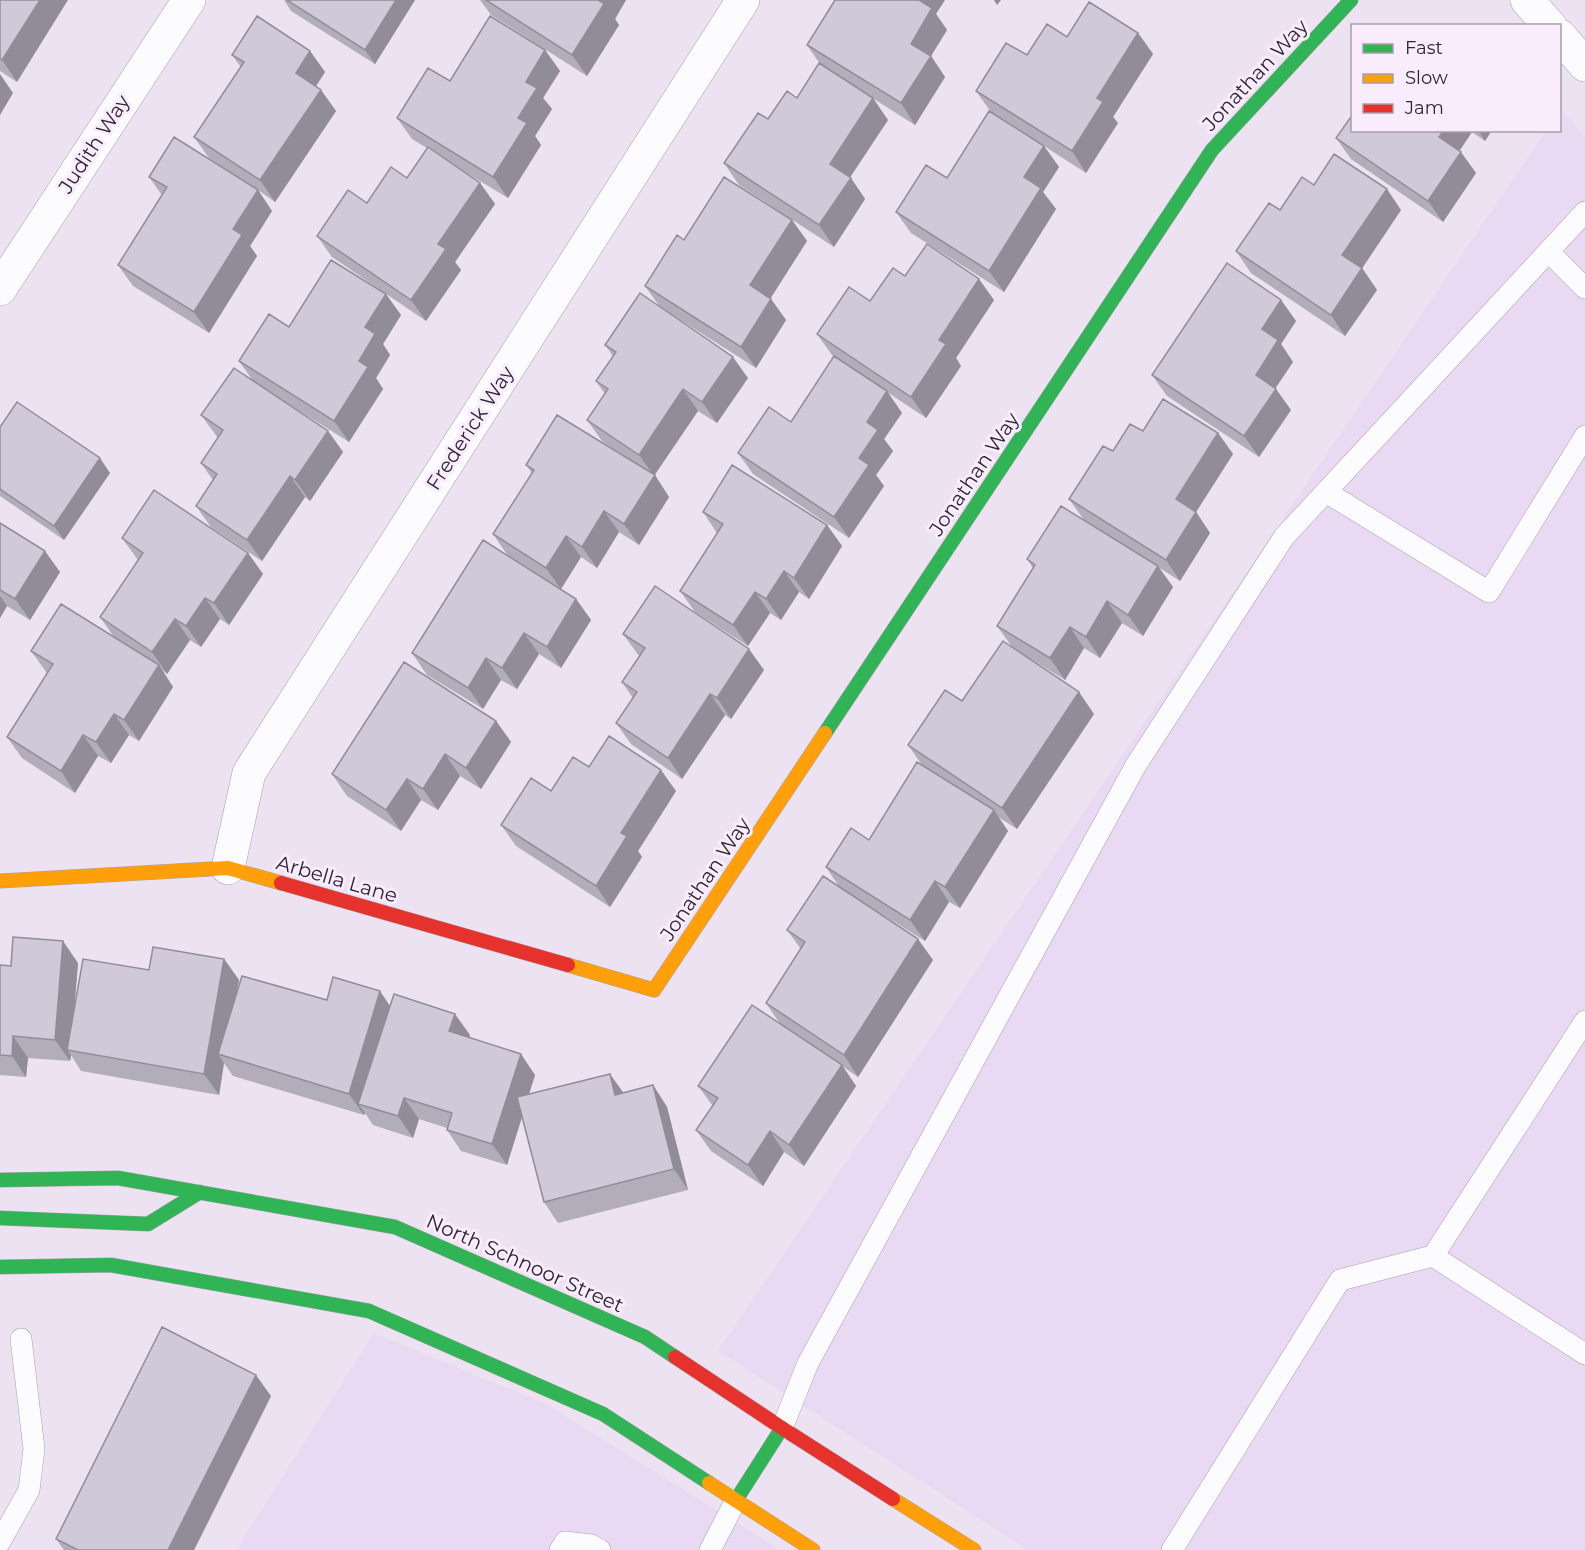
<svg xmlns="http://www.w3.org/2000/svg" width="1585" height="1550" font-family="Montserrat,sans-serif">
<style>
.built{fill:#ead9f2}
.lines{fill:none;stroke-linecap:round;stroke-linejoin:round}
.lane-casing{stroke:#a9a1ac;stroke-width:22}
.street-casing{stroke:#a9a1ac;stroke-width:34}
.fast-casing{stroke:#a9a1ac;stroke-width:15}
.slow-casing{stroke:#a9a1ac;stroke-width:15}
.jam-casing{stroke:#a9a1ac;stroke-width:15}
.lane{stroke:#fcfbfd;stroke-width:21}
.street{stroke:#fcfbfd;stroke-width:33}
.fast{stroke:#30b455;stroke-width:14}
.slow{stroke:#ff9f0a;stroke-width:14}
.jam{stroke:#e5322d;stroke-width:14}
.wall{fill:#b2adbb}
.shaded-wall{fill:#918d98}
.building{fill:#cfc9d9;stroke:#918d98;stroke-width:1.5}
.labels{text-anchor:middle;stroke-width:6;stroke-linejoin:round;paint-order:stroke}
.street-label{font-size:20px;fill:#2d2631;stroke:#f8ecfd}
</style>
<rect width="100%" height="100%" fill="#ece2f1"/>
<path class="built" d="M1561 110 1585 136V1550H1028L718 1351 1546 131 1560 130Z
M374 1333 546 1404 780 1550H236Z"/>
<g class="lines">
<g class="lane-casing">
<path id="lane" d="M1549 252 1585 288
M1326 492 1489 592 1585 436
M1433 1256 1585 1354
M782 1428 808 1363 1136 765 1284 537 1585 212
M0 1542 29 1490 34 1449 21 1339
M560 1550 565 1542 591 1545 600 1550
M710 1550 736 1500
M1172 1550 1340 1280 1433 1256 1585 1021"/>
</g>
<g class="street-casing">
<path id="street" d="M1527 0 1550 26
M1560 36 1585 65
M0 289 189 0
M228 868 249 773 743 0"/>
</g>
<g class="fast-casing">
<path id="fast" d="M825 733 1212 150 1351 0
M0 1180 118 1178 395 1227 645 1337 675 1357
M0 1218 148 1224 200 1192
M0 1267 111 1265 369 1311 603 1414 709 1483
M736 1500 782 1428"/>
</g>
<g class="slow-casing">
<path id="slow" d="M0 881 228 868 281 883
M568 965 654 990 825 733
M709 1483 813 1550
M893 1499 974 1550"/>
</g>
<g class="jam-casing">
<path id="jam" d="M281 883 568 965
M675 1357 782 1428 893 1499"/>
</g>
<use href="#lane" class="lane"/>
<use href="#street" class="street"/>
<use href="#fast" class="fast"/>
<use href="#slow" class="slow"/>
<use href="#jam" class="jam"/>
</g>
<path class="wall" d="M0 0 17 82 0 71Z
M284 0H415L375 64 291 11Z
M480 0H626L615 19 619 25 587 76 491 15Z
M936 14 947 30 931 56 945 77 915 125 858 89 888 120 850 177 865 199 834 247 739 185 724 163 768 119 797 98 820 64 807 45Z
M1138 33 1153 54 1113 117 1118 123 1086 173 991 112 976 91 1027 55 1067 37Z
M545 50 560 71 543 98 552 109 535 136 541 145 508 198 450 163 480 183 495 204 455 262 461 270 426 321 332 257 317 236 407 178 427 148 412 139 397 118 450 81Z
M310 51 325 72 316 86 321 90 336 111 275 202 258 190 272 211 250 246 257 256 209 333 133 286 118 265 162 195 149 177 241 179 209 158 194 137 241 67 232 55Z
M1353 130H1492L1485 141 1472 132 1459 151 1476 173 1443 222 1351 159 1336 138Z
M1044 146 1059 167 1043 192 1056 209 1004 292 911 233 896 212 947 178Z
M1314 185 1401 210 1362 268 1377 290 1345 336 1251 273 1236 251 1280 210Z
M792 220 807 241 770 298 786 320 756 368 660 307 748 378 717 423 698 411 654 475 669 497 639 545 619 532 597 568 581 557 561 589 576 599 591 620 561 668 539 654 517 689 501 680 483 709 427 675 412 653 508 556 493 534 532 473 526 465 631 461 602 441 587 420 605 394 596 381 613 356 605 345 660 307 645 286 684 240Z
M905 276 994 300 956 358 961 366 926 418 887 392 902 413 884 439 893 451 876 475 884 486 849 538 753 474 738 453 791 422 834 357 832 355 817 334 870 301Z
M1281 300 1296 321 1281 344 1293 362 1275 389 1291 410 1259 457 1167 396 1152 375Z
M401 315 383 344 390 355 376 378 383 389 349 442 274 395 328 431 343 452 310 501 305 497 262 561 211 527 196 506 213 480 201 463 218 438 201 415 253 381 239 361 289 327Z
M0 427 110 473 64 540 0 496Z
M1143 431 1218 433 1233 454 1196 512 1210 533 1180 581 1158 567 1173 587 1143 636 1122 623 1100 658 1084 648 1065 680 1012 647 997 626 1033 568 1027 559 1084 520 1069 499 1113 451Z
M703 512 827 525 842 546 809 599 799 592 781 620 770 613 748 646 695 612 680 591 717 533Z
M0 523 60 572 30 620 7 606 0 618Z
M122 538 248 553 263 574 229 625 220 619 201 647 190 640 167 674 162 670 173 687 139 741 129 735 111 763 98 756 75 793 22 758 7 737 47 673 31 651 114 637 100 617 138 560Z
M623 634 764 670 731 719 725 715 682 779 631 744 616 723 633 698 622 682 639 656Z
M962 701 1094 714 1017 829 998 817 1008 831 960 908 949 902 925 941 856 898 933 960 858 1077 842 1066 856 1086 804 1166 784 1152 763 1186 711 1151 696 1130 713 1106 698 1086 780 1024 766 1003 801 949 787 930 840 888 826 867 869 840 922 765 908 745Z
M496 721 511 742 481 789 460 776 438 810 421 800 401 831 347 796 332 774Z
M589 767 676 791 638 851 642 857 610 907 516 846 501 825 551 791Z
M224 959 239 980 236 995 327 1000 390 1006 470 1035 469 1037 535 1075 529 1094 624 1093 653 1085 667 1107 688 1190 558 1223 544 1202 522 1117 507 1165 461 1151 447 1130V1128L419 1119 413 1138 373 1125 365 1113 364 1115 233 1076 224 1063 219 1095 81 1071 71 1055 70 1061 28 1058 26 1077 0 1075V965L11 966 78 963 74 1008 149 970Z
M271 1396 194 1550H64L56 1539Z"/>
<path class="shaded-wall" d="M40 0H68L17 82 2 60Z
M396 0H415L375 64 365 50Z
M598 0H626L615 19 619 25 587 76 572 55Z
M918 0H945L936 14 947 30 931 56 945 77 915 125 901 103Z
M994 0H1001L997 5Z
M1138 33 1153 54 1113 117 1118 123 1086 173 1072 151 1097 98Z
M545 50 560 71 543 98 552 109 535 136 541 145 508 198 493 177 518 118 526 82Z
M310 51 325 72 311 94 296 73Z
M0 74 13 93 0 115Z
M321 90 336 111 275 202 260 180Z
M873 98 888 120 845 185 830 164Z
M1444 130H1471L1472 132 1454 159 1439 137Z
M1478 130H1492L1485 141Z
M1044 146 1059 167 1043 192 1056 209 1004 292 989 271 1024 177Z
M1461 152 1476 173 1443 222 1428 201Z
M851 178 865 199 834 247 819 225Z
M480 183 495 204 455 262 461 270 426 321 411 300 438 244Z
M1387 189 1401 210 1357 276 1342 255Z
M258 190 272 211 250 246 257 256 209 333 194 312 233 229Z
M792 220 807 241 765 307 750 285Z
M1362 268 1377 290 1345 336 1331 315Z
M979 279 994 300 956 358 961 366 926 418 911 397 939 340Z
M386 294 401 315 383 344 390 355 376 378 383 389 349 442 334 421 359 361 365 327Z
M771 299 786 320 756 368 741 347Z
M1281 300 1296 321 1281 344 1293 362 1270 396 1256 375 1262 329Z
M733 357 748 378 717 423 702 402Z
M683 389 698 411 654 476 639 455Z
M1276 389 1291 410 1259 457 1244 436Z
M887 391 902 413 884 439 893 451 876 475 884 486 849 538 834 517 867 422Z
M328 431 343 452 310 501 295 480Z
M1218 433 1233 454 1196 512 1210 533 1180 581 1166 560 1176 499Z
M100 458 110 473 64 540 54 526Z
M655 475 669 497 639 545 624 524Z
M290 476 305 497 262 561 247 540Z
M604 511 619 532 597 568 582 547Z
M827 525 842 546 809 599 794 578Z
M566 536 581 557 561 589 546 568Z
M45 551 60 572 30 620 15 599Z
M248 553 263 574 229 625 214 603Z
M1158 566 1173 587 1143 636 1128 615Z
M784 571 799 592 781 620 766 599Z
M755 592 770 613 748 646 733 625Z
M0 596 7 606 0 618Z
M205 598 220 619 201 647 186 626Z
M576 599 591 620 561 668 547 647Z
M1107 601 1122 623 1100 658 1086 637Z
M175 619 190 640 167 674 152 652Z
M1070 627 1084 648 1065 680 1050 658Z
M524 633 539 654 517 689 502 668Z
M749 649 764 670 731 719 717 698Z
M486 658 501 680 483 709 468 688Z
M159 665 173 687 139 741 124 720Z
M1079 692 1094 714 1017 829 1002 808Z
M710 694 725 715 682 779 668 758Z
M114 714 129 735 111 763 96 742Z
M496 721 511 742 481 789 466 768Z
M83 735 98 756 75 793 61 771Z
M445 754 460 776 438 810 423 789Z
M661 770 676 791 638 851 642 857 610 907 596 886 621 833Z
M407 779 421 800 401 831 386 810Z
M994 810 1008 831 960 908 945 887Z
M935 881 949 902 925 941 910 920Z
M918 939 933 960 858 1077 844 1055Z
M63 941 78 963 71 1051 67 1050 71 1055 70 1061 55 1040Z
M224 959 239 980 225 1057 218 1054 224 1063 219 1095 204 1074Z
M380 991 394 1012 358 1104 365 1113 364 1115 349 1094Z
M455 1014 470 1035 464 1052 449 1031Z
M13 1036 28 1058 26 1077 12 1056Z
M521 1054 535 1075 507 1165 492 1144Z
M842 1065 856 1086 804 1166 789 1145Z
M610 1074 625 1095H615Z
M653 1085 667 1107 688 1190 674 1169Z
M404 1098 419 1119 413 1138 398 1116Z
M770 1131 784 1152 763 1186 748 1165Z
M256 1375 271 1396 194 1550H168Z"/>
<path class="building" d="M0 0H40L2 60 0 59Z
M287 0H396L365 50Z
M486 0H598L604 4 572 55Z
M835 0H919L932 8 911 44 931 56 901 103 807 45Z
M1089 2 1138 33 1097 98 1103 102 1072 151 976 91 1006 43 1027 55 1047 24 1067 37Z
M257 16 310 51 296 73 321 90 260 180 194 137 244 62 232 55Z
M490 16 545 50 526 82 537 88 518 118 527 123 493 177 397 118 428 68 450 81Z
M819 63 873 98 830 164 851 178 819 225 724 163 758 113 768 119 787 91 797 98Z
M989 111 1044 146 1024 177 1041 188 989 271 896 212 926 165 947 178Z
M1353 114V130H1444L1439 137 1461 152 1428 201 1336 138Z
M174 137 258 190 233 229 242 235 194 312 118 265 167 187 149 177Z
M428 147 480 183 438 244 446 249 411 300 317 236 348 190 367 203 391 167 407 178Z
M1334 154 1387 189 1342 255 1362 268 1331 315 1236 251 1269 203 1280 210 1302 177 1314 185Z
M724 177 792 220 750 285 771 299 741 347 645 286 677 235 684 240Z
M927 244 979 279 939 340 946 344 911 397 817 334 849 287 870 301 893 268 905 276Z
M331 260 386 294 365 327 375 334 359 361 368 367 334 421 239 361 269 314 289 327Z
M1227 263 1281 300 1262 329 1278 340 1256 375 1276 389 1244 436 1152 375Z
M640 293 733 357 702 402 683 389 639 455 587 420 608 389 596 381 616 352 605 345Z
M834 356 887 391 867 422 878 430 859 458 869 465 834 517 738 453 769 407 791 422Z
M234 368 328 431 295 480 290 476 247 540 196 506 217 474 201 463 223 430 201 415Z
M1163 399 1218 433 1176 499 1196 512 1166 560 1069 499 1103 446 1113 451 1130 424 1143 431Z
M17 402 100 458 54 526 0 489V427Z
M557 415 655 475 624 524 604 511 582 547 566 536 546 568 493 534 534 470 526 465Z
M732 465 827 525 794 578 784 571 766 599 755 592 733 625 680 591 723 524 703 512Z
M154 490 248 553 214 603 205 598 186 626 175 619 152 652 100 617 143 553 122 538Z
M1061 506 1158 566 1128 615 1107 601 1086 637 1070 627 1050 658 997 626 1035 565 1027 559Z
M0 523 45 551 15 599 0 590Z
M483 540 576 599 547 647 524 633 502 668 486 658 468 688 412 653Z
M655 586 749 649 717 698 710 694 668 758 616 723 637 692 622 682 645 648 623 634Z
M61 604 159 665 124 720 114 714 96 742 83 735 61 771 7 737 53 664 31 651Z
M1003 641 1079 692 1002 808 908 745 945 690 962 701Z
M404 662 496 721 466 768 445 754 423 789 407 779 386 810 332 774Z
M609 736 661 770 621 833 627 836 596 886 501 825 531 778 551 791 573 757 589 767Z
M917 762 994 810 945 887 935 881 910 920 826 867 851 828 869 840Z
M823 876 918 939 844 1055 766 1003 805 942 787 930Z
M13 937 63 941 55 1040 13 1036 12 1056 0 1055V965L11 966Z
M153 947 224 959 204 1074 67 1050 83 959 149 970Z
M242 976 327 1000 333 977 380 991 349 1094 218 1054Z
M394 994 455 1014 449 1031 521 1054 492 1144 447 1130 452 1113 404 1098 398 1116 358 1104Z
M752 1005 842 1065 789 1145 770 1131 748 1165 696 1130 718 1098 698 1086Z
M610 1074 615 1095 653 1085 674 1169 544 1202 517 1097Z
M162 1327 256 1375 168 1550H78L56 1539Z"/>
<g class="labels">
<g class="street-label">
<text transform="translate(1255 75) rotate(-47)" y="7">Jonathan Way</text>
<text transform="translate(94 144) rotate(-57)" y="7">Judith Way</text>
<text transform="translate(470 428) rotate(-57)" y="7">Frederick Way</text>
<text transform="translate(974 474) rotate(-56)" y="7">Jonathan Way</text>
<text transform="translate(337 879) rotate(16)" y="7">Arbella Lane</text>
<text transform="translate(705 879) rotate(-56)" y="7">Jonathan Way</text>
<text transform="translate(525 1263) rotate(24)" y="7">North Schnoor Street</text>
</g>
</g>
<rect x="1351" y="24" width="210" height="108" fill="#f8ecfd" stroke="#a79dab" stroke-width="1.5"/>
<rect x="1363" y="44" width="30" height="9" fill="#30b455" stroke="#a79dab" stroke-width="1.5"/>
<text x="1405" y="54" font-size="18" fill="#2d2631">Fast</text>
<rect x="1363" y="74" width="30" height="9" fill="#ff9f0a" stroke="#a79dab" stroke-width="1.5"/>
<text x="1405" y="84" font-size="18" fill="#2d2631">Slow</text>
<rect x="1363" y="104" width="30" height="9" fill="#e5322d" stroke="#a79dab" stroke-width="1.5"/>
<text x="1405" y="114" font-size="18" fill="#2d2631">Jam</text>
</svg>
